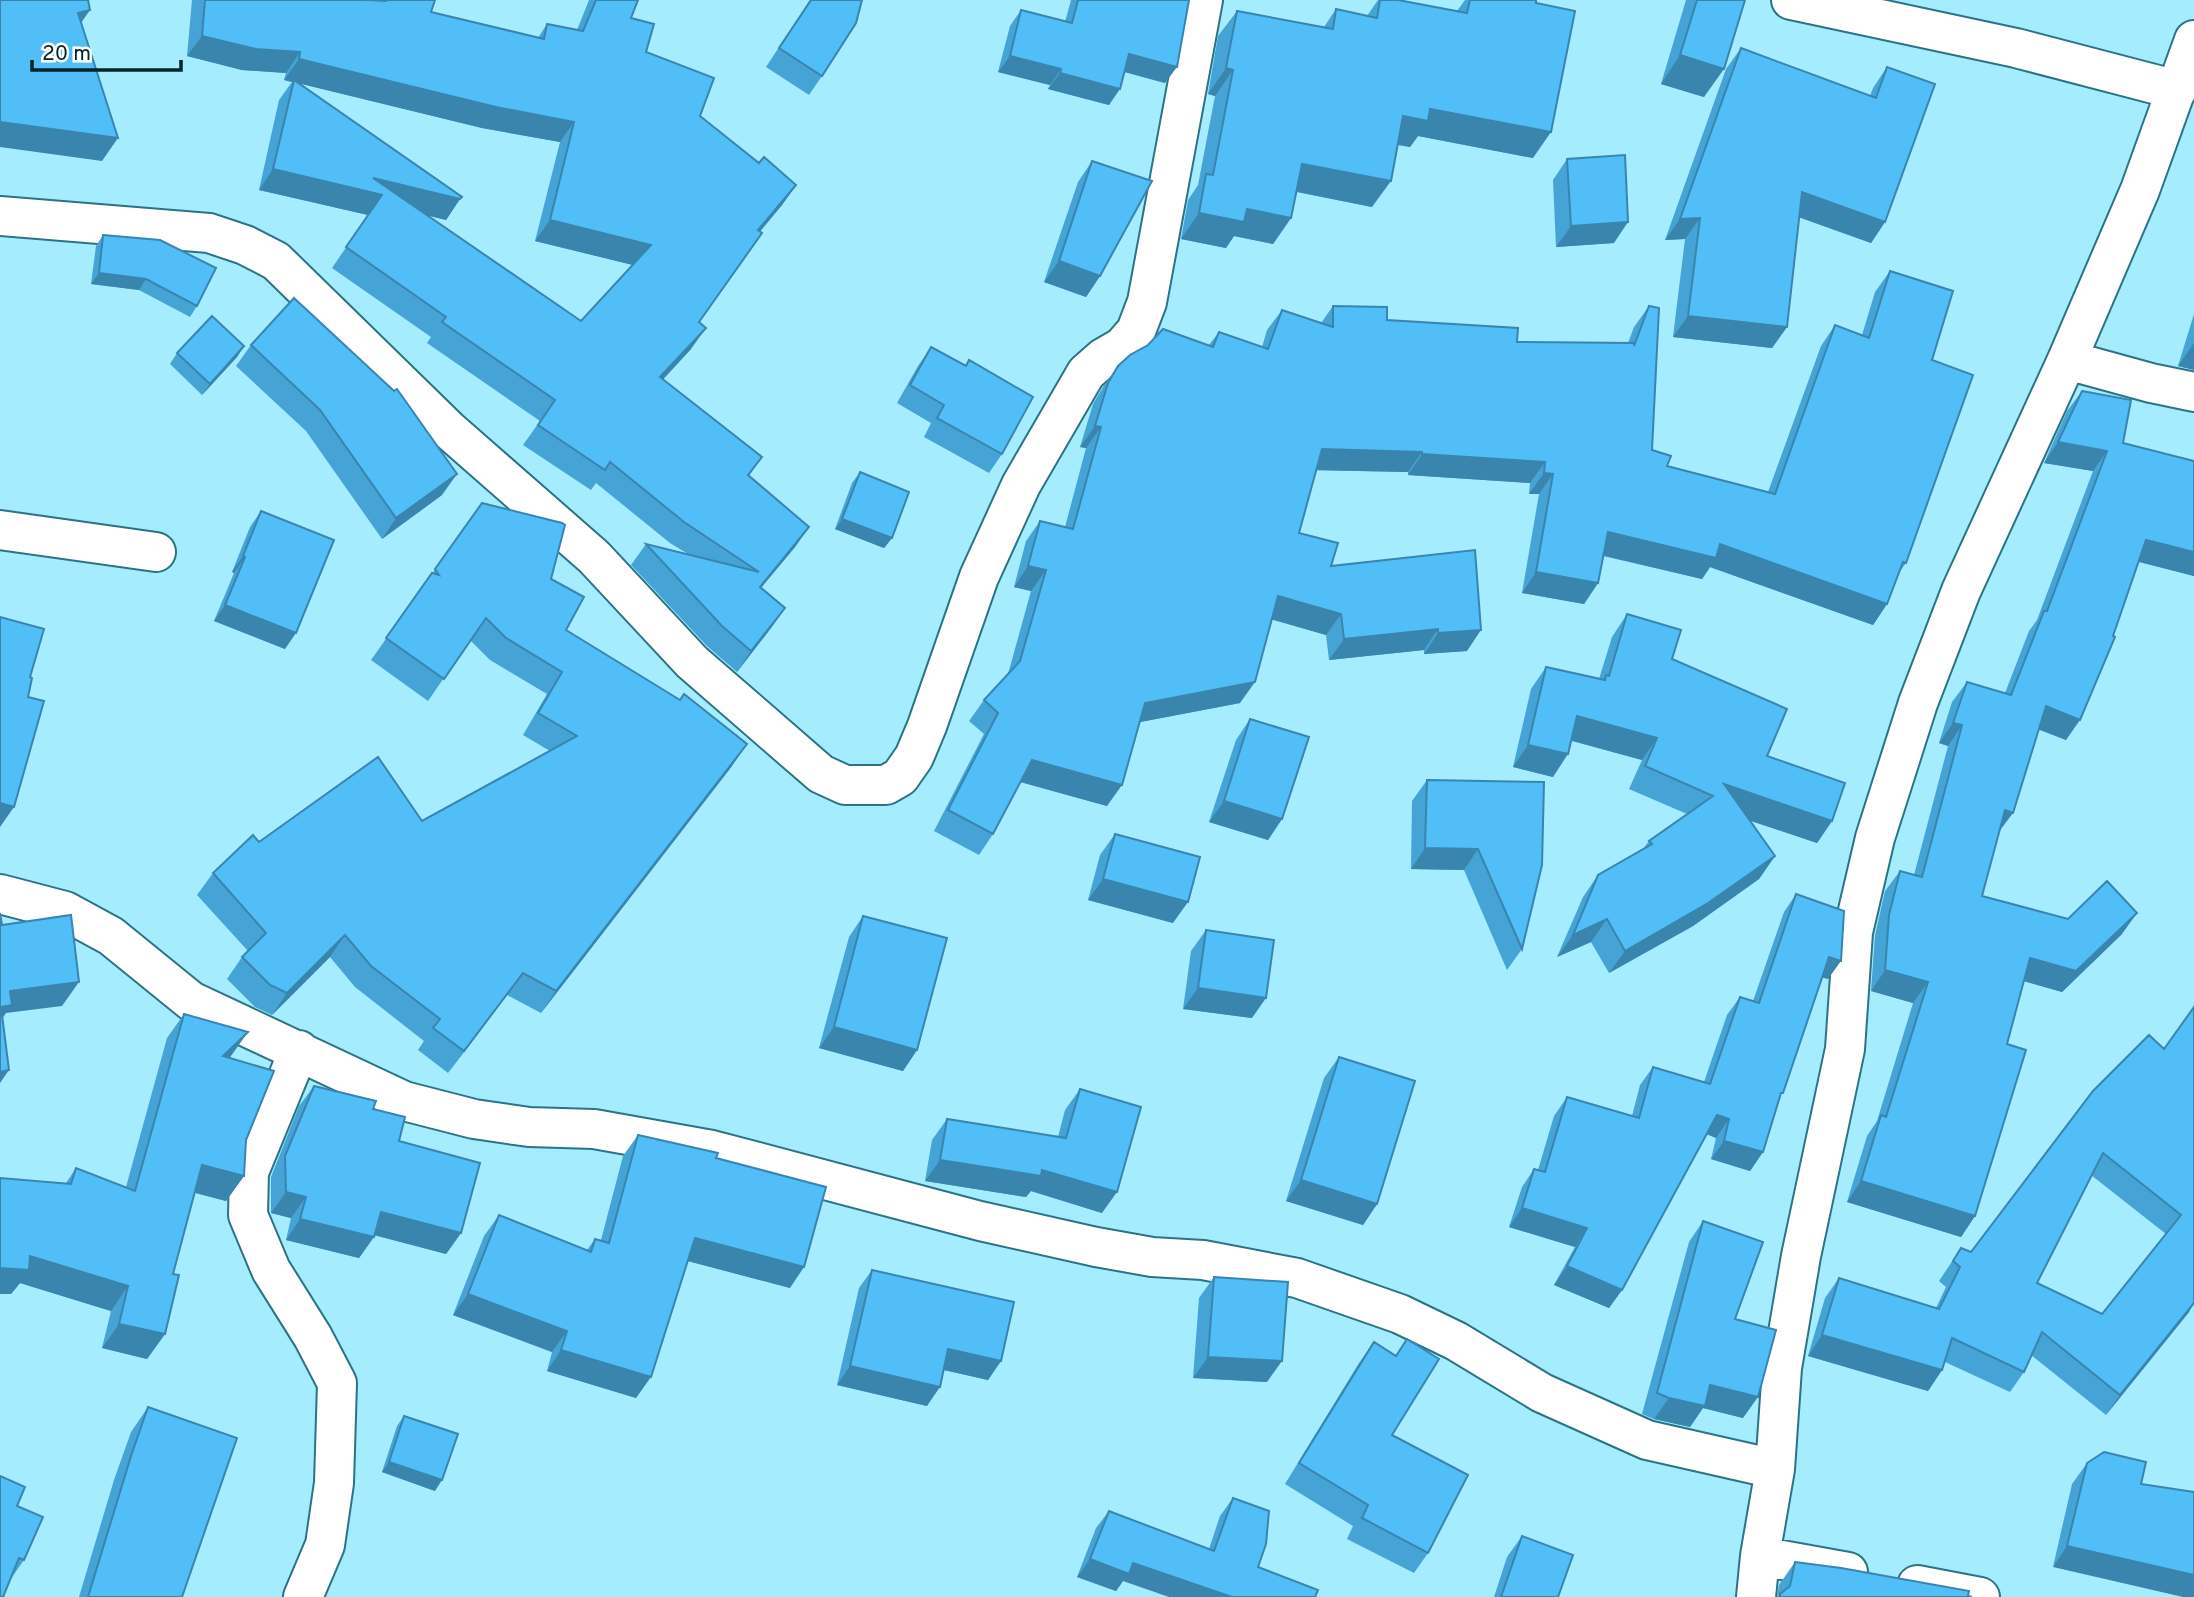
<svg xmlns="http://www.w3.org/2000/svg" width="2194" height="1597" font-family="Overpass,sans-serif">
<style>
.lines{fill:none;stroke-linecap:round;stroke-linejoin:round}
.minor-casing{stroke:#2c7384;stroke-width:42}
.minor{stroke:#fff;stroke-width:38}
.wall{fill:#46a3d5;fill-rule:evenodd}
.shaded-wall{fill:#3985ae}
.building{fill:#51bef8;stroke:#3985ae;stroke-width:2;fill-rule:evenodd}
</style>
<rect width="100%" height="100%" fill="#a5ecfe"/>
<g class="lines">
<g class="minor-casing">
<path id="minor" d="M1791 0 2016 48 2177 90
M0 216 209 233 245 245 276 261 449 430 594 557 692 662 821 774 845 785H886L900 777 914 757 927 726 979 577 1021 485 1086 373 1103 358 1122 347 1136 331 1147 302 1203 0
M2067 360 2151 383 2194 392
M0 530 156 552
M0 894 65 911 111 936 191 1001 404 1101 474 1119 529 1127 594 1129 712 1150 980 1221 1096 1247 1152 1257 1203 1260 1297 1278 1400 1314 1456 1341 1542 1393 1647 1440 1775 1469
M299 1050 249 1172 248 1215 271 1270 313 1337 337 1383 334 1483 325 1545 303 1597
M1760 1556 1848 1572
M1917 1585 1980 1597
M1756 1597 1760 1556 1775 1469 1782 1368 1801 1256 1845 1049 1853 932 1875 838 1918 703 1961 591 2067 360 2140 190 2194 40"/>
</g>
<use href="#minor" class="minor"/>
</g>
<path class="wall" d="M192 0H435L431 12 538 38 547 24 577 30 589 0H638L631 18 646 52 700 116 759 163 796 185 782 205 760 232 699 322 691 349 663 379 762 457 749 476 809 527 795 547 761 588 785 608 771 628 737 672 707 646 631 565 646 544 688 554 670 543 596 483 591 490 523 445 540 421 427 343 431 337 332 268 368 215 259 190 279 100 292 82 284 80 286 73 242 70 187 56ZM299 83 482 128 560 142 535 241 633 265 581 321 427 215 446 220 460 199Z
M810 0H862L822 76 809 95 766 67Z
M1071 0H1189L1165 83 1124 72 1109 105 1048 89 1050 85 998 72 1010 26 1021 10 1065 22Z
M1378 0H1398L1457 11 1465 0H1536L1533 158 1418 136 1410 147 1397 145 1372 207 1296 192 1291 218 1273 244 1234 236 1226 248 1181 239 1188 200 1198 185 1215 96 1208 94 1218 36 1237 11 1324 27 1336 9 1367 16Z
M1686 0H1745L1704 97 1661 84Z
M1741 48 1870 96 1873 88 1887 67 1885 222 1871 243 1799 217 1787 327 1772 348 1673 337 1685 239 1665 240 1726 69Z
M1567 159 1614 243 1556 247 1553 180Z
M1092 161 1100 276 1086 297 1044 282 1078 182Z
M103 235 197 306 190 317 139 290 91 284 96 246Z
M1890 271 1932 360 1906 563 1898 574 1887 604 1873 625 1710 567 1702 579 1603 556 1598 583 1584 604 1522 593 1539 494H1529L1530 483 1408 475V472L1316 470 1299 533 1331 566 1475 550 1467 651 1424 654V650L1329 660 1326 635 1272 619 1240 703 1140 722 1107 806 1020 782 993 834 979 855 934 831 984 734 969 721 984 700 1008 674 1031 591 1014 587 1026 541 1040 521 1065 527 1086 448 1080 447 1093 404 1103 387 1118 366 1209 345 1219 332 1262 347 1267 330 1282 310 1321 323 1333 306 1387 320 1517 342 1628 343 1634 327 1649 306 1652 450 1667 466 1768 492 1821 346 1835 325 1862 335 1875 292Z
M2194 314V370L2178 366Z
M251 345 442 495 382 539 306 431 236 366Z
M244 346 237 357 202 395 170 364 177 353Z
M931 347 965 366 969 360 1002 454 989 473 924 437 931 423 897 403 918 366Z
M2082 391 2123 443 2194 461V576L2139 562 2066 740 2039 729 1999 833 1982 896 2122 934 2062 992 2024 981 2007 1044 1975 1216 1961 1237 1847 1202 1867 1136 1877 1121 1913 1003 1871 991 1875 935 1885 891 1900 871 1914 875 1948 746 1939 743 1952 702 1967 682 2005 693 2029 631 2037 620 2093 471 2044 463 2067 411Z
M860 472 892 538 884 548 835 529 852 483Z
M482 503 551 579 566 630 732 766 541 1013 507 995 448 1073 418 1050 424 1041 355 987 330 957 272 1015 255 1007 227 979 242 957 248 951 197 895 213 873 259 842 422 821 550 751 523 735 547 694 490 660 470 640 428 701 371 660Z
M261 511 285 649 214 621 234 573 232 572 250 527Z
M1627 614 1767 756 1832 821 1817 843 1750 820 1775 856 1759 879 1693 926 1609 973 1591 942 1557 957 1583 897 1598 875 1643 849 1649 841 1687 814 1629 789 1642 760 1572 741 1553 777 1513 767 1531 689 1546 667 1599 679 1612 637Z
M1250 719 1282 819 1268 840 1209 822 1236 740Z
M1427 780 1544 782 1522 949 1507 970 1464 870 1411 869 1412 801Z
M1115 834 1173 923 1088 900 1100 855Z
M1796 894 1828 979 1823 977 1779 1099 1763 1152 1750 1171 1711 1159 1716 1138 1707 1134 1622 1290 1609 1308 1554 1285 1575 1247 1509 1227 1522 1187 1534 1169 1538 1170 1554 1116 1567 1097 1632 1116 1640 1085 1653 1067 1704 1082 1727 1015 1740 997 1753 1001 1784 912Z
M863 916 917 1050 903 1071 819 1048 849 937Z
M1206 930 1252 1018 1183 1009 1191 951Z
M2194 1007 2189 1312 2106 1415 2031 1355 2024 1372 2010 1392 1945 1362 1942 1370 1928 1391 1808 1356 1825 1298 1839 1278 1936 1308 1946 1287 1939 1281 1961 1248 1971 1252 2164 1049ZM2091 1175 2166 1234 2102 1314 2037 1283Z
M184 1014 231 1056 229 1058 246 1140 244 1176 226 1201 195 1193 173 1274 165 1334 147 1359 102 1348 111 1311 20 1283 11 1294 66 1183 76 1168 126 1187 167 1038Z
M1339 1057 1377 1204 1363 1225 1286 1201 1324 1078Z
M314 1086 373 1109 399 1141 461 1233 446 1254 375 1235 359 1258 286 1240 291 1218 271 1213V1177L299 1106Z
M1080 1089 1102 1213 1031 1191 1026 1197 925 1181 932 1140 947 1119 1058 1137 1065 1110Z
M638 1135 716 1158 790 1288 688 1261 636 1398 547 1371 552 1352 453 1315 484 1236 499 1215 587 1250 595 1239 601 1240 623 1156Z
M1703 1221 1735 1319 1743 1418 1703 1408 1690 1427 1654 1419 1642 1414 1689 1242Z
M872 1270 1001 1361 988 1380 944 1370 927 1406 837 1385 859 1288Z
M1214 1277 1267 1382 1193 1378 1199 1298Z
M1407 1339 1392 1435 1428 1553 1414 1573 1347 1539 1353 1526 1285 1484 1359 1363 1374 1342 1396 1355Z
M148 1407 182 1597H79L114 1480 131 1432Z
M404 1416 435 1491 382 1472 397 1426Z
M2146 1462 2053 1567 2072 1484 2087 1463Z
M1233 1498 1266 1544 1123 1581 1116 1591 1077 1577 1096 1528 1109 1511 1209 1549 1220 1516Z
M17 1506 24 1560 10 1580Z
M1522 1536 1558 1597H1494L1507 1557Z
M1795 1562 1968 1596 1972 1597H1777L1779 1585Z"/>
<path class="shaded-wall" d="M90 10 74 33 78 13Z
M202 36 300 52 286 73 242 70 187 56Z
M1129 54 1177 67 1165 83 1118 70Z
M1680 55 1724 69 1704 97 1661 84Z
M1010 56 1061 69 1050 85 998 72Z
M299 59 574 122 560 142 482 128 293 82 294 80 292 82 284 80Z
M1226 68 1233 70 1215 96 1208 94Z
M1060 73 1120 89 1109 105 1048 89Z
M1430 109 1551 132 1533 158 1418 136 1410 147 1385 142 1403 116Z
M0 122 118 138 102 161 0 147Z
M1302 164 1391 181 1372 207 1284 189Z
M273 169 373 178 460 199 446 220 376 203 368 215 259 190Z
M796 185 782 205 743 251 758 230Z
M1802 192 1885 222 1871 243 1787 213Z
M1247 209 1291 218 1273 244 1234 236 1226 248 1181 239 1199 213Z
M1700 218 1685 239 1665 240 1680 219Z
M550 220 651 245 637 266 535 241Z
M1628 222 1614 243 1556 247 1571 226Z
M1059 261 1100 276 1086 297 1044 282Z
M99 273 146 279 139 290 91 284Z
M1688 316 1787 327 1772 348 1673 337Z
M706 328 691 349 646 398 660 377Z
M2194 343V370L2178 366Z
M244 346 237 357 202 395 210 384Z
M1095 426 1101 427 1086 448 1080 447Z
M2058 442 2107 451 2093 471 2044 463Z
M1322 449 1422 452 1408 472 1307 470Z
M1422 454 1545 462 1530 483 1408 475Z
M1544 473 1553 474 1539 494H1529Z
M457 474 442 495 382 539 396 518Z
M842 519 892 538 884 548 835 529Z
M809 527 795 547 745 607 760 587Z
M1608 532 1720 544 1887 604 1873 625 1710 567 1702 579 1593 553Z
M2146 540 2194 552V576L2132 560Z
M243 556 245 557 234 573 232 572Z
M1028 566 1046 570 1031 591 1014 587Z
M1536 572 1598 583 1584 604 1522 593Z
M1278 596 1341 614 1326 635 1263 617Z
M225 605 296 633 285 649 214 621Z
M785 608 771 628 737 672 751 651Z
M1438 629 1424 650 1329 660 1344 639Z
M1481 630 1467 651 1424 654 1438 633Z
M1255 682 1240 703 1130 724 1145 703Z
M2046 706 2080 720 2066 740 2032 727Z
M1577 716 1657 738 1642 760 1562 738Z
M1953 723 1962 725 1948 746 1939 743Z
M747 744 732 766 541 1013 556 991Z
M1528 745 1568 754 1553 777 1513 767Z
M1032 760 1122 785 1107 806 1017 781Z
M1724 784 1832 821 1817 843 1709 807Z
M1224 801 1282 819 1268 840 1209 822Z
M0 803 14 807 0 827Z
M2005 810 2013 813 1998 833Z
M1425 848 1478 849 1464 870 1411 869Z
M1775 856 1759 879 1693 926 1609 973 1625 951Z
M1103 879 1188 902 1173 923 1088 900Z
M2137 913 2122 934 2062 992 2016 979 2030 958Z
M1607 919 1591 942 1557 957 1573 935Z
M345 935 330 957 272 1015 287 993Z
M1829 957 1841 961 1828 979 1816 976Z
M1885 970 1928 982 1913 1003 1871 991Z
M523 973 507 995 448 1073 464 1051Z
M79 982 62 1006 6 1013 0 1022V1005L10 991Z
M1198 988 1266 998 1252 1018 1183 1009Z
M834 1027 917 1050 903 1071 819 1048Z
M248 1032 231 1056 206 1081 223 1056Z
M9 1070 0 1083V1072Z
M1717 1115 1729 1119 1716 1138 1704 1133Z
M1724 1141 1763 1152 1750 1171 1711 1159Z
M940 1160 1042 1170 1117 1192 1102 1213 1031 1191 1026 1197 925 1181Z
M202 1165 244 1176 226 1201 185 1190Z
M1301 1180 1377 1204 1363 1225 1286 1201Z
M1861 1181 1975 1216 1961 1237 1847 1202Z
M286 1192 306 1197 291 1218 271 1213Z
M1522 1208 1587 1228 1575 1247 1509 1227Z
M381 1212 461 1233 446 1254 366 1233Z
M300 1219 374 1237 359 1258 286 1240Z
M695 1238 804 1267 790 1288 680 1259Z
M30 1256 128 1286 111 1311 20 1283 11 1294H0V1268Z
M1567 1266 1622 1290 1609 1308 1554 1285Z
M468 1294 567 1331 552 1352 453 1315Z
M2194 1303 2189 1312 2106 1415 2120 1395Z
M119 1324 165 1334 147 1359 102 1348Z
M1822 1335 1942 1370 1928 1391 1808 1356Z
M948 1349 1001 1361 988 1380 935 1368Z
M561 1350 651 1377 636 1398 547 1371Z
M1208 1357 1282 1361 1267 1382 1193 1378Z
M850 1366 940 1387 927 1406 837 1385Z
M1710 1385 1758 1397 1743 1418 1703 1408 1690 1427 1654 1419 1669 1398Z
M389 1462 442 1480 435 1491 382 1472Z
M2067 1546 2194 1575V1597H2183L2053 1567Z
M1090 1559 1133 1563 1232 1597H1169L1123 1581 1116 1591 1077 1577Z"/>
<path class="building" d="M0 0H88L90 10 78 13 118 138 0 122Z
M205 0H367L386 1 387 0H435L431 12 544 39 547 24 583 31 596 0H638L631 18 654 24 646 52 714 78 700 116 759 163 764 157 796 185 758 230 762 233 699 322 706 328 660 377 762 457 748 475 809 527 760 587 785 608 751 651 722 626 646 544 759 572 684 522 610 462 605 470 538 425 555 400 442 322 446 317 346 247 382 195 273 169 294 80 462 197 460 199 373 178 581 321 651 245 550 220 574 122 496 107 299 59 300 52 256 49 202 36Z
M811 0H862L856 23 822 76 779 48Z
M1078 0H1189L1177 67 1129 54 1120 89 1060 73 1061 69 1010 56 1021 10 1072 23Z
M1380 0H1398L1467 13 1470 0H1536V3L1575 11 1551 132 1430 109 1428 121 1403 116 1391 181 1302 164 1291 218 1247 209 1244 222 1199 213 1206 174 1213 175 1233 70 1226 68 1237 11 1333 29 1336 9 1377 18Z
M1697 0H1745L1724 69 1680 55Z
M1741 48 1876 98 1887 67 1935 84 1885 222 1802 192 1787 327 1688 316 1700 218 1680 219Z
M1625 155 1628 222 1571 226 1567 159Z
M1092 161 1152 181 1100 276 1059 261Z
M103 235 160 240 216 268 197 306 146 279 99 273Z
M1890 271 1953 291 1932 360 1973 375 1906 563 1903 562 1887 604 1720 544 1716 558 1608 532 1598 583 1536 572 1553 474 1544 473 1545 462 1422 454V452L1322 449 1299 533 1338 543 1331 566 1475 550 1481 630 1438 633V629L1344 639 1341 614 1278 596 1255 682 1145 703 1122 785 1032 760 993 834 948 810 998 713 984 700 1020 661 1046 570 1028 566 1040 521 1073 529 1101 427 1095 426 1108 383 1118 366 1130 355 1148 345 1163 329 1213 347 1219 332 1268 349 1282 310 1333 327V306L1387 307V320L1518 328 1517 342 1634 343V346L1649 306 1659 308 1652 450 1671 456 1667 466 1775 494 1835 325 1869 338Z
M294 298 394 391 397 389 457 474 396 518 320 410 251 345Z
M212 316 244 346 210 384 177 353Z
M931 347 966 366 969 360 1033 397 1002 454 937 418 944 405 910 385Z
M2082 391 2131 400 2123 443 2194 461V552L2146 540 2113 636 2115 637 2080 720 2046 706 2013 813 2005 810 1982 896 2068 919 2107 881 2137 913 2076 971 2030 958 2007 1044 2026 1050 1975 1216 1861 1181 1881 1115 1886 1117 1928 982 1885 970 1889 915 1900 871 1922 877 1962 725 1953 723 1967 682 2011 695 2044 611H2047L2107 451 2058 442Z
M860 472 909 492 892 538 842 519Z
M482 503 562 523 565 525 551 579 584 597 566 630 680 700 684 694 747 744 556 991 523 973 464 1051 433 1028 440 1019 371 966 345 935 287 993 270 985 242 957 266 933 213 873 253 835 259 842 378 757 422 821 577 736 538 713 562 672 506 638 486 618 444 679 386 638 432 573 439 575 435 569Z
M261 511 334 540 296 633 225 605 245 557 243 556Z
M1627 614 1681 630 1672 659 1787 709 1767 756 1845 783 1832 821 1724 784 1775 856 1708 903 1625 951 1607 919 1573 935 1598 875 1652 844 1649 841 1713 796 1645 766 1657 738 1577 716 1568 754 1528 745 1546 667 1605 680 1606 675 1609 676Z
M0 617 44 629 30 677 32 678 28 697 44 701 14 807 0 803Z
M1250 719 1309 737 1282 819 1224 801Z
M1427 780 1544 782 1542 865 1522 949 1478 849 1425 848Z
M1115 834 1200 857 1188 902 1103 879Z
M1796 894 1844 911 1841 961 1829 957 1783 1093H1781L1763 1152 1724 1141 1729 1119 1717 1115 1622 1290 1567 1266 1587 1228 1522 1208 1534 1169 1545 1172 1567 1097 1639 1118 1653 1067 1710 1084 1740 997 1759 1003Z
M0 913 2 925 71 915 79 982 10 991 12 1005 1 1007 9 1070 0 1072Z
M863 916 947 938 917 1050 834 1027Z
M1206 930 1274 940 1266 998 1198 988Z
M2194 1007V1303L2120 1395 2042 1332 2024 1372 1952 1338 1942 1370 1822 1335 1839 1278 1939 1309 1960 1267 1953 1261 1961 1248 1971 1252 2093 1091 2149 1035 2164 1049ZM2103 1153 2181 1215 2102 1314 2037 1283Z
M184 1014 248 1032 223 1056 274 1071 246 1140 244 1176 202 1165 173 1274 179 1275 165 1334 119 1324 128 1286 30 1256 29 1270 0 1268V1178L71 1184 76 1168 135 1191Z
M1339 1057 1415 1081 1377 1204 1301 1180Z
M314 1086 376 1101 373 1109 405 1117 399 1141 480 1163 461 1233 381 1212 374 1237 300 1219 306 1197 286 1192 285 1156Z
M1080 1089 1141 1107 1117 1192 1042 1170 1041 1176 940 1160 947 1119 1066 1138Z
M638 1135 718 1153 716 1158 826 1187 804 1267 695 1238 651 1377 561 1350 567 1331 468 1294 499 1215 591 1252 595 1239 609 1243Z
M1703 1221 1763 1242 1735 1319 1776 1330 1758 1397 1710 1385 1705 1406 1669 1398 1657 1393Z
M872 1270 1014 1302 1001 1361 948 1349 940 1387 850 1366Z
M1214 1277 1288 1282 1282 1361 1208 1357Z
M1407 1339 1439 1359 1392 1435 1468 1475 1428 1553 1362 1518 1368 1505 1299 1463 1374 1342 1396 1356Z
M148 1407 237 1438 182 1597H88L131 1456Z
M404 1416 458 1434 442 1480 389 1462Z
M2104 1452 2146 1462 2141 1484 2194 1492V1575L2067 1546 2087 1463Z
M0 1476 25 1487 17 1506 43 1517 24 1560 19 1558 3 1597H0Z
M1233 1498 1269 1511 1266 1544 1258 1567 1318 1590 1315 1597H1232L1133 1563 1129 1574 1090 1559 1109 1511 1214 1551Z
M1522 1536 1573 1555 1558 1597H1501Z
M1795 1562 1841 1568 1969 1591 1968 1596 1972 1597H1780V1594L1790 1586Z"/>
<path d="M32 60v10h149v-10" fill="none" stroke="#042229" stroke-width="3.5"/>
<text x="42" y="60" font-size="21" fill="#042229" stroke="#ffffff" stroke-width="5" paint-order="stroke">20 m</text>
</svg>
